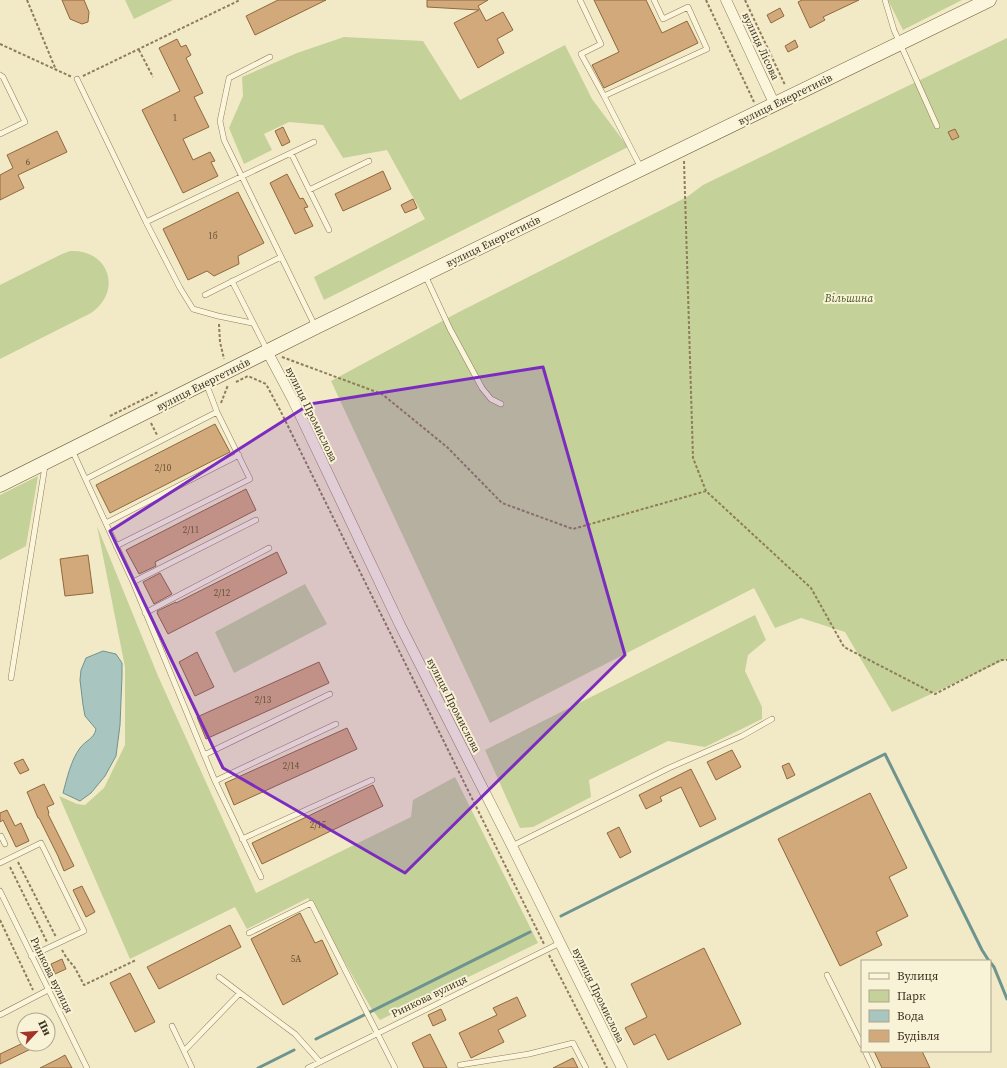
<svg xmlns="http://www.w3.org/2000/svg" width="1007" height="1068" font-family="'Source Serif 4',serif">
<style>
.green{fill:#c4d199}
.water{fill:#a8c5c0;stroke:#6e948f}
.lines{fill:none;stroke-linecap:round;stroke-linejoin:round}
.stream{stroke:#6e948f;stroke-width:3}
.building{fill:#d2a97a;stroke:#90683e}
.lane-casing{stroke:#8f7c5a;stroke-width:6}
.street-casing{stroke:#8f7c5a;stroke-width:11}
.secondary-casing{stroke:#715d3d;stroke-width:15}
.path{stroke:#8f7c5a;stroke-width:2;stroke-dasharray:3 2;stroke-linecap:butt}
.lane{stroke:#fbf5db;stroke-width:5}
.street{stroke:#fbf5db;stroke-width:10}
.secondary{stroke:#fbf5db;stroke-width:14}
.marked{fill:#7b2cbf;fill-opacity:0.2;stroke:#7b2cbf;stroke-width:3;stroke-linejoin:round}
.labels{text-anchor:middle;stroke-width:4;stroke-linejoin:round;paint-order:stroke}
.number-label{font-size:9px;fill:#635036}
.street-label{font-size:11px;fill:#3e321f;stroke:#f8f2d7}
.park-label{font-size:11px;font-style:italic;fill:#475c24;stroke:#f8f2d7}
</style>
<rect width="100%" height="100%" fill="#f2eac6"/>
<path class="green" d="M125 0H173L134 19Z
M888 0H962L903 30Z
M344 37 423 41 460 100 565 45 592 99 628 147 324 300 314 277 425 219 387 150 343 158 323 125 289 122 264 134 272 150 244 164 229 128 243 96 242 77 297 53Z
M1007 38V659L892 712 845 632 801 618 775 628 754 588 490 723 331 381 459 312 687 197 703 185Z
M70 251C109 249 123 291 91 313L0 359V285L62 254Z
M38 476 26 546 0 560V495Z
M97 526 158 676 256 893 411 817 413 800 455 777 538 943 380 1020 371 1008 308 898 247 929 235 907 130 959 59 796 77 804 85 805 104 788 125 745V667Z
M305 584 327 624 234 673 215 632Z
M755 615 766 640 748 655 745 671 762 707V719L705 747 668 741 589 780 591 797 533 827 520 828 485 750Z"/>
<path class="water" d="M103 651 116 654 122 663V676L120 725 116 756 105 776 91 793 80 801 63 793C67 778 71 760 80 748 86 740 94 739 96 729L85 716 83 705 80 680 81 670 86 658Z"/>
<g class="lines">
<path class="stream" d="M561 916 885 754 982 950 989 961
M990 962 994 967 1007 999
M316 1039 530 932
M258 1068 294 1050"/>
</g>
<path class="building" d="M62 0H84L89 12 88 22 82 24 70 19Z
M278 0H326L255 35 246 16Z
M427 0H488L478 6 486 21 503 12 513 30 497 39 504 53 478 68 454 23 479 10 427 7Z
M594 0H646L662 33 687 21 698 43 604 88 592 65 619 52Z
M802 0H859L823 17 825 20 810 28 798 2Z
M780 8 784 16 771 23 767 15Z
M177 39 181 47 186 45 191 55 186 58 203 93 194 97 209 127 183 139 193 160 210 152 215 161 211 162 218 176 183 193 142 110 180 91 159 48Z
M795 40 798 47 788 52 785 46Z
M283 127 290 142 282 146 275 131Z
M955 129 959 137 952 140 948 132Z
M57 131 67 152 18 175 24 188 0 200V175L13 168 7 155Z
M383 171 391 189 343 211 335 194Z
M287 174 300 199 303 198 308 207 304 208 313 226 295 234 270 183Z
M238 192 264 243 238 256 239 264 214 276 207 271 188 280 163 229Z
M413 199 417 208 405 213 401 205Z
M215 424 230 452 110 513 96 485Z
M246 489 256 510 155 562 156 566 139 574 126 550Z
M277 552 287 573 168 634 157 613H158L157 611 176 602V603Z
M88 555 93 593 65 596 60 559Z
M160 573 172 594 154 604 143 582Z
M197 652 214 687 195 696 179 662Z
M319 662 329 683 206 739 197 717Z
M347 728 357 749 234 805 225 783Z
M732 750 741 767 716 780 707 762Z
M23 759 29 770 20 774 14 763Z
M789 763 795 775 787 779 782 766Z
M691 769 716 819 700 827 681 787 660 797 662 801 646 809 639 795Z
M44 784 54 804 47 807 49 813 48 814 74 866 64 871 58 856 39 818H38L27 792Z
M373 785 383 806 262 864 252 843Z
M870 793 907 868 889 877 908 916 876 932 882 945 840 966 778 839Z
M7 810 15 826 21 823 29 841 16 847 3 820 0 822V813Z
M619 827 631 852 620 858 607 833Z
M82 886 95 912 86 917 73 890Z
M300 913 315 943 322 940 338 974 283 1005 251 939Z
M230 925 241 947 159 989 147 967Z
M704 948 741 1024 668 1060 655 1034 634 1045 625 1028 647 1017 631 984Z
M62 959 66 969 55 974 51 964Z
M130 973 155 1022 135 1032 110 983Z
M517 997 526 1016 498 1030 504 1042 471 1058 459 1033 497 1015 493 1008Z
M441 1009 446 1020 433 1026 428 1015Z
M430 1034 447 1068H424L412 1043Z
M21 1044H41L0 1064V1054Z
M874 1051H922L930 1068H882Z
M65 1055 72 1068H40L58 1059Z
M573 1058 578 1068H553Z"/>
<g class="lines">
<g class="lane-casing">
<path id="lane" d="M580 0 601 44 581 54 604 96 641 168
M885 0 894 30 937 126
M270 57 229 78 220 121 224 140 315 326
M0 75 3 77 25 122 0 134
M77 79 146 222 180 288 193 309 218 316 252 323
M604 96 707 49 688 7 663 19 654 0
M291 153 329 230
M309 190 369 161
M146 222 314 142
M425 275 450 329 482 388 491 399 501 404
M232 281 267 350
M205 295 281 257
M72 450 133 582 256 520
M86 479 217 412
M106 523 239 455
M116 546 250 479 217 412 206 383
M133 582 215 781 261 877
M145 613 269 548
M11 678 45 466
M204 755 330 694
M215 781 336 724
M1 836 5 844
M242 839 372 780
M512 846 669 768 742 736 772 719
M0 863 41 843 84 931 31 956
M0 891 87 1068
M249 933 311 903 395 1068
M827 975 862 1045
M219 977 240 993
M0 1015 48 990
M172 1026 184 1051
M865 1051 873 1068
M460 1065 529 1054 573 1043 586 1068
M192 1068 184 1051 240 993 295 1034 320 1062
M308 1068 560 943"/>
</g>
<g class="street-casing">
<path id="street" d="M726 0 774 103
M267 351 293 400 400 625 512 846 622 1068"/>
</g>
<g class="secondary-casing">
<path id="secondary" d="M0 485 316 327 989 0"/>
</g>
<path class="path" d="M27 0 56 70
M706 0 754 102
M745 0 785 85
M0 44 72 77
M139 50 153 77
M83 76 240 0
M684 161 693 458 706 491
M219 324 220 342 224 359
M282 357 382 394 447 447 502 503 573 529 706 491 811 588 844 647 935 694 1001 660H1007
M236 382 248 376 266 384 280 410 544 944
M221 403 228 385
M110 416 158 392
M151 423 157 435
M18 862 56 937
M10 867 47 942
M0 920 33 990
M62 950 66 957 75 968 84 985 136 960
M549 955 607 1068"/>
<use href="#lane" class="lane"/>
<use href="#street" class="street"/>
<use href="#secondary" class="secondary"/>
</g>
<path class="marked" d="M543 367 625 655 405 873 223 768 110 531 310 404Z"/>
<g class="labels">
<g class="number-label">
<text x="175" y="121">1</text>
<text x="28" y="165">6</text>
<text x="213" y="239">1б</text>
<text x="163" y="471">2/10</text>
<text x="191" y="533">2/11</text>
<text x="222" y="596">2/12</text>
<text x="263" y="703">2/13</text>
<text x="291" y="769">2/14</text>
<text x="318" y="828">2/15</text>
<text x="296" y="962">5А</text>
</g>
<g class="street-label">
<text transform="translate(761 46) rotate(65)" y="4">вулиця Лісова</text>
<text transform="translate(785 99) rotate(-26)" y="4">вулиця Енергетиків</text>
<text transform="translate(493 241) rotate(-26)" y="4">вулиця Енергетиків</text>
<text transform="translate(203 384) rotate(-27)" y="4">вулиця Енергетиків</text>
<text transform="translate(312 414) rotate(64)" y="4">вулиця Промислова</text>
<text transform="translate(454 705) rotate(63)" y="4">вулиця Промислова</text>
<text transform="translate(52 975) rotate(64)" y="4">Ринкова вулиця</text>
<text transform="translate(599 995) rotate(64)" y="4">вулиця Промислова</text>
<text transform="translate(429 996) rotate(-26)" y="4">Ринкова вулиця</text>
</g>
<g class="park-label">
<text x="849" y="302">Вільшина</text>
</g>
</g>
<rect x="861" y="960" width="130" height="92" fill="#f8f2d7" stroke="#aea58d"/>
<rect x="869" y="973" width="20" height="6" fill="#fbf5db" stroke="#aea58d"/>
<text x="897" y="980" font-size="12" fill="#3e321f">Вулиця</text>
<rect x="869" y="990" width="20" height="12" fill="#c4d199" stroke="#aea58d"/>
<text x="897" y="1000" font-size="12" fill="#3e321f">Парк</text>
<rect x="869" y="1010" width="20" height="12" fill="#a8c5c0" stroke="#aea58d"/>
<text x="897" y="1020" font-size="12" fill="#3e321f">Вода</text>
<rect x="869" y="1030" width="20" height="12" fill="#d2a97a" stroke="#aea58d"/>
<text x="897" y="1040" font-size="12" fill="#3e321f">Будівля</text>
<g transform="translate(36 1032) rotate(64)"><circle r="19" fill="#f8f2d7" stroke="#aea58d"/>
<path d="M0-3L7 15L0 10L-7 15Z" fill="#a23326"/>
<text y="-6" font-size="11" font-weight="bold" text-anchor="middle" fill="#3e321f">Пн</text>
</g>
</svg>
